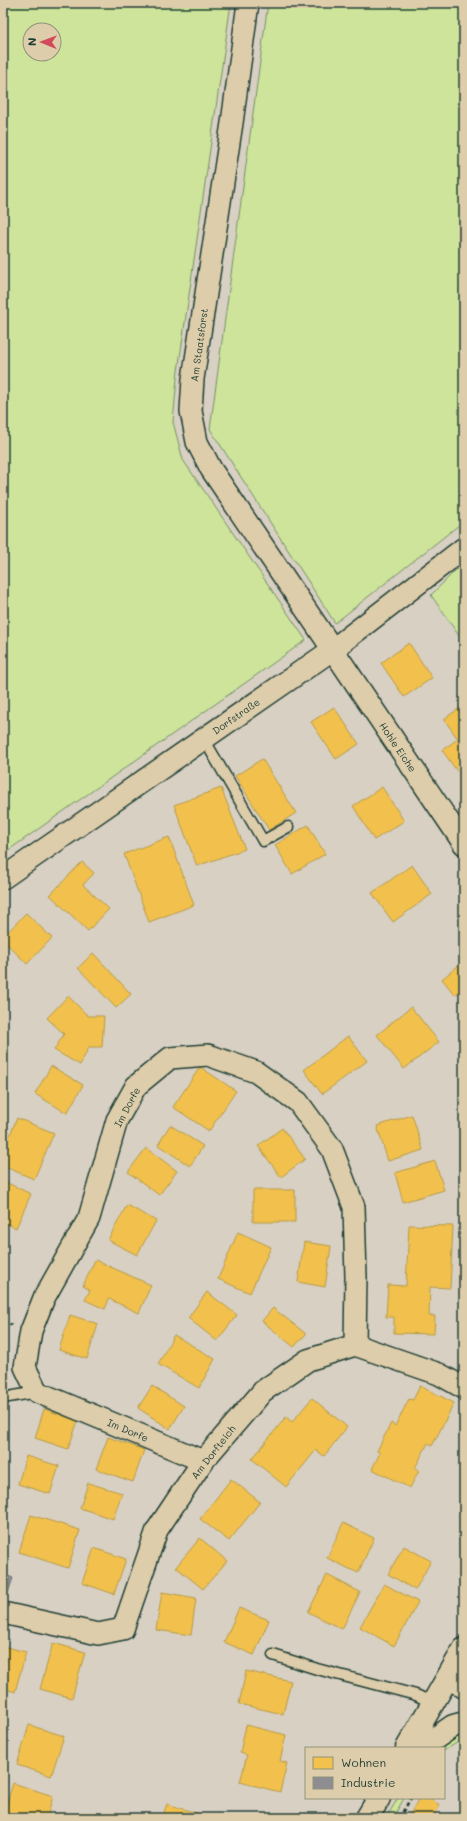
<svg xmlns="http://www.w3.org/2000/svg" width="467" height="1821" font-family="Mali,sans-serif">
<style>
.green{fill:#cde49a;stroke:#769067;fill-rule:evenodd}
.homes{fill:#f2c14e;stroke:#b39946}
.industry{fill:#8d8d92;stroke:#6c7576}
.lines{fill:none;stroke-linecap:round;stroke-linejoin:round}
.lane-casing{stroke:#1f3d34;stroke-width:13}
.street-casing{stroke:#1f3d34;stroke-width:24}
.secondary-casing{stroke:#1f3d34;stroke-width:25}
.path{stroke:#1f3d34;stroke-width:2.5;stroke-dasharray:4 3;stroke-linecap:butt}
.lane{stroke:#decdaa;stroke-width:10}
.street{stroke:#decdaa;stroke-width:21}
.secondary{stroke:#decdaa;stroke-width:22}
.labels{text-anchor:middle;stroke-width:4;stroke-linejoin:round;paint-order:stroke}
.street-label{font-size:10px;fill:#1f3d34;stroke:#decdaa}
</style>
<rect width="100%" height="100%" fill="#d8d0c3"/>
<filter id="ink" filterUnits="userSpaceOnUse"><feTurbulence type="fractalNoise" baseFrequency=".025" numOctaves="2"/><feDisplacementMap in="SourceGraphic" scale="8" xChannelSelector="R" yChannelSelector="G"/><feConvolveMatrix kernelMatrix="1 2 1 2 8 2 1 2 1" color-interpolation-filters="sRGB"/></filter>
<g filter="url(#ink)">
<path class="green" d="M3 3H231L177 378 173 422 183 460 306 640 3 854ZM30 30H54V54H30Z
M268 3H464V521L335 623 210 429Z
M457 569 464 575V643L431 595Z
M464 1731V1738L444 1751V1748H442L452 1739Z
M398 1798H404L393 1818H386Z"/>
<path class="homes" d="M409 643 432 678 404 697 381 663Z
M464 705V777L462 778 442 750 458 739 444 719Z
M334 707 359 744 336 759 311 722Z
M262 759 296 813 269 830 235 776Z
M382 787 404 821 374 840 353 806Z
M221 788 245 849 197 866 174 805Z
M308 825 325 854 292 874 275 845Z
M169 837 194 905 149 922 124 854Z
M82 862 94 873 83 885 109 909 88 931 50 895Z
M412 865 432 894 393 922 372 893Z
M26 913 52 938 27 964 3 940V937Z
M93 953 131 994 116 1008 78 968Z
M464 961V988L455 995 442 979Z
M68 996 88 1016H104L102 1047H89L80 1065 54 1050 64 1034 47 1018Z
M411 1007 439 1042 404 1069 377 1035Z
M348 1036 367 1061 322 1094 304 1070Z
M51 1066 83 1085 67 1113 35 1094Z
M200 1067 236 1091 209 1131 173 1107Z
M412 1115 423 1150 388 1161 377 1126Z
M17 1118 54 1133 34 1179 3 1166V1152Z
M170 1125 203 1146 190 1166 158 1145Z
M282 1128 305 1159 281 1177 258 1146Z
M146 1148 177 1171 159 1195 128 1172Z
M435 1161 444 1190 403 1202 395 1173Z
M3 1181 31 1194 16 1228 3 1222Z
M253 1190H295V1222H253Z
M127 1205 156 1221 137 1255 108 1240Z
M409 1225 453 1226 450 1288 430 1287 429 1316H435L434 1334 394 1333V1317H386L388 1285 406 1286Z
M238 1232 271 1247 250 1293 218 1279Z
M304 1242 331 1246 325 1287 298 1282Z
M95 1260 151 1285 139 1313 109 1299 105 1309 85 1300 90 1290 83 1286Z
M207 1292 237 1315 217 1341 188 1318Z
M273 1308 306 1334 294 1347 262 1321Z
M70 1315 98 1324 87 1359 59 1350Z
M174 1335 215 1359 199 1388 158 1364Z
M152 1386 184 1406 170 1429 138 1408Z
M420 1386 454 1403 432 1446 428 1443 415 1468 419 1470 410 1488 372 1469 380 1453 377 1451 391 1423 395 1426 409 1399 413 1400Z
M312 1398 347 1427 324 1456 316 1450 286 1487 252 1459 286 1417 292 1422Z
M44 1409 78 1421 68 1449 35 1438Z
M108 1437 144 1450 133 1482 96 1469Z
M26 1456 59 1466 50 1494 18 1484Z
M231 1479 260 1502 229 1541 200 1519Z
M88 1483 122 1493 113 1519 80 1508Z
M31 1515 80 1530 68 1568 19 1552Z
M343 1523 374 1538 358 1573 327 1558Z
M200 1538 227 1561 203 1589 176 1567Z
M404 1546 431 1561 415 1590 388 1574Z
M94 1548 126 1559 114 1594 82 1583Z
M327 1575 360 1592 342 1629 308 1612Z
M384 1584 418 1602 394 1646 360 1627Z
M162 1592 196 1598 191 1635 156 1630Z
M239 1608 269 1620 254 1655 224 1642Z
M53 1643 85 1652 72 1698 40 1689Z
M3 1646 26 1652 15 1692 3 1688Z
M246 1671 291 1681 283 1714 239 1704Z
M29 1725 64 1736 51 1776 17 1765Z
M246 1725 286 1735 280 1761 287 1763 280 1792 240 1782 247 1755 240 1753Z
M13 1783 53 1796 47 1818 3 1817Z
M419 1798H428L440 1805 433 1818H408Z
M167 1804 212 1818H162Z"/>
<path class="industry" d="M3 1574 13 1578 4 1605 3 1604Z"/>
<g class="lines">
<g class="lane-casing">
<path id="lane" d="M204 739 263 841 288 827
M3 1398 37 1392
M273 1655 317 1669 416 1695 433 1703"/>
</g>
<g class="street-casing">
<path id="street" d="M248 3 232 123 193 379 191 411 197 442 211 469 464 844
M3 878 332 650 464 548
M203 1461 37 1392 25 1367 31 1331 44 1298 89 1218 117 1120 136 1086 170 1058 208 1055 256 1072 298 1102 332 1149 354 1207 356 1277 355 1345
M3 1613 98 1634 123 1629 157 1530 203 1461 263 1391 308 1360 355 1345 439 1374 464 1388"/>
</g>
<g class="secondary-casing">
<path id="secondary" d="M448 1677 464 1687
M407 1748 464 1649
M421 1748 453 1726 464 1723
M367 1818 379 1798"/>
</g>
<path class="path" d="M3 1321 12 1325
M399 1818 411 1798"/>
<use href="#lane" class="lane"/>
<use href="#street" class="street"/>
<use href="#secondary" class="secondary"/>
</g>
</g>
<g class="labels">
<g class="street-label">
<text transform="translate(199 345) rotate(-82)" y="4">Am Staatsforst</text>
<text transform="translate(236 716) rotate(-35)" y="4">Dorfstraße</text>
<text transform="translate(398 747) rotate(56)" y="4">Hohle Eiche</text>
<text transform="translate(127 1107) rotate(-62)" y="4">Im Dorfe</text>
<text transform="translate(128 1430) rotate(23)" y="4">Im Dorfe</text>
<text transform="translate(213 1452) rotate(-52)" y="4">Am Dorfteich</text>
</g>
</g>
<rect width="467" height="1821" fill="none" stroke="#decdaa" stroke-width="16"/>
<rect x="8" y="8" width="451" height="1805" fill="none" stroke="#1f3d34" stroke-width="1.5" filter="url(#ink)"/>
<rect x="305" y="1747" width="140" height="52" fill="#decdaa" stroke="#92937b"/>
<rect x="313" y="1757" width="20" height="12" fill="#f2c14e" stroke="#92937b"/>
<text x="341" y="1767" font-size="12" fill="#1f3d34">Wohnen</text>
<rect x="313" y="1777" width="20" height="12" fill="#8d8d92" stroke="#92937b"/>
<text x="341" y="1787" font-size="12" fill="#1f3d34">Industrie</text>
<g transform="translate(42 42) rotate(271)"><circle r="19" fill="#decdaa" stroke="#92937b"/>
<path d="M0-3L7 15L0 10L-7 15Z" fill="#d1495b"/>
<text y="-6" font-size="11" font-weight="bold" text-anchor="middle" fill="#1f3d34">N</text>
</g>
</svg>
